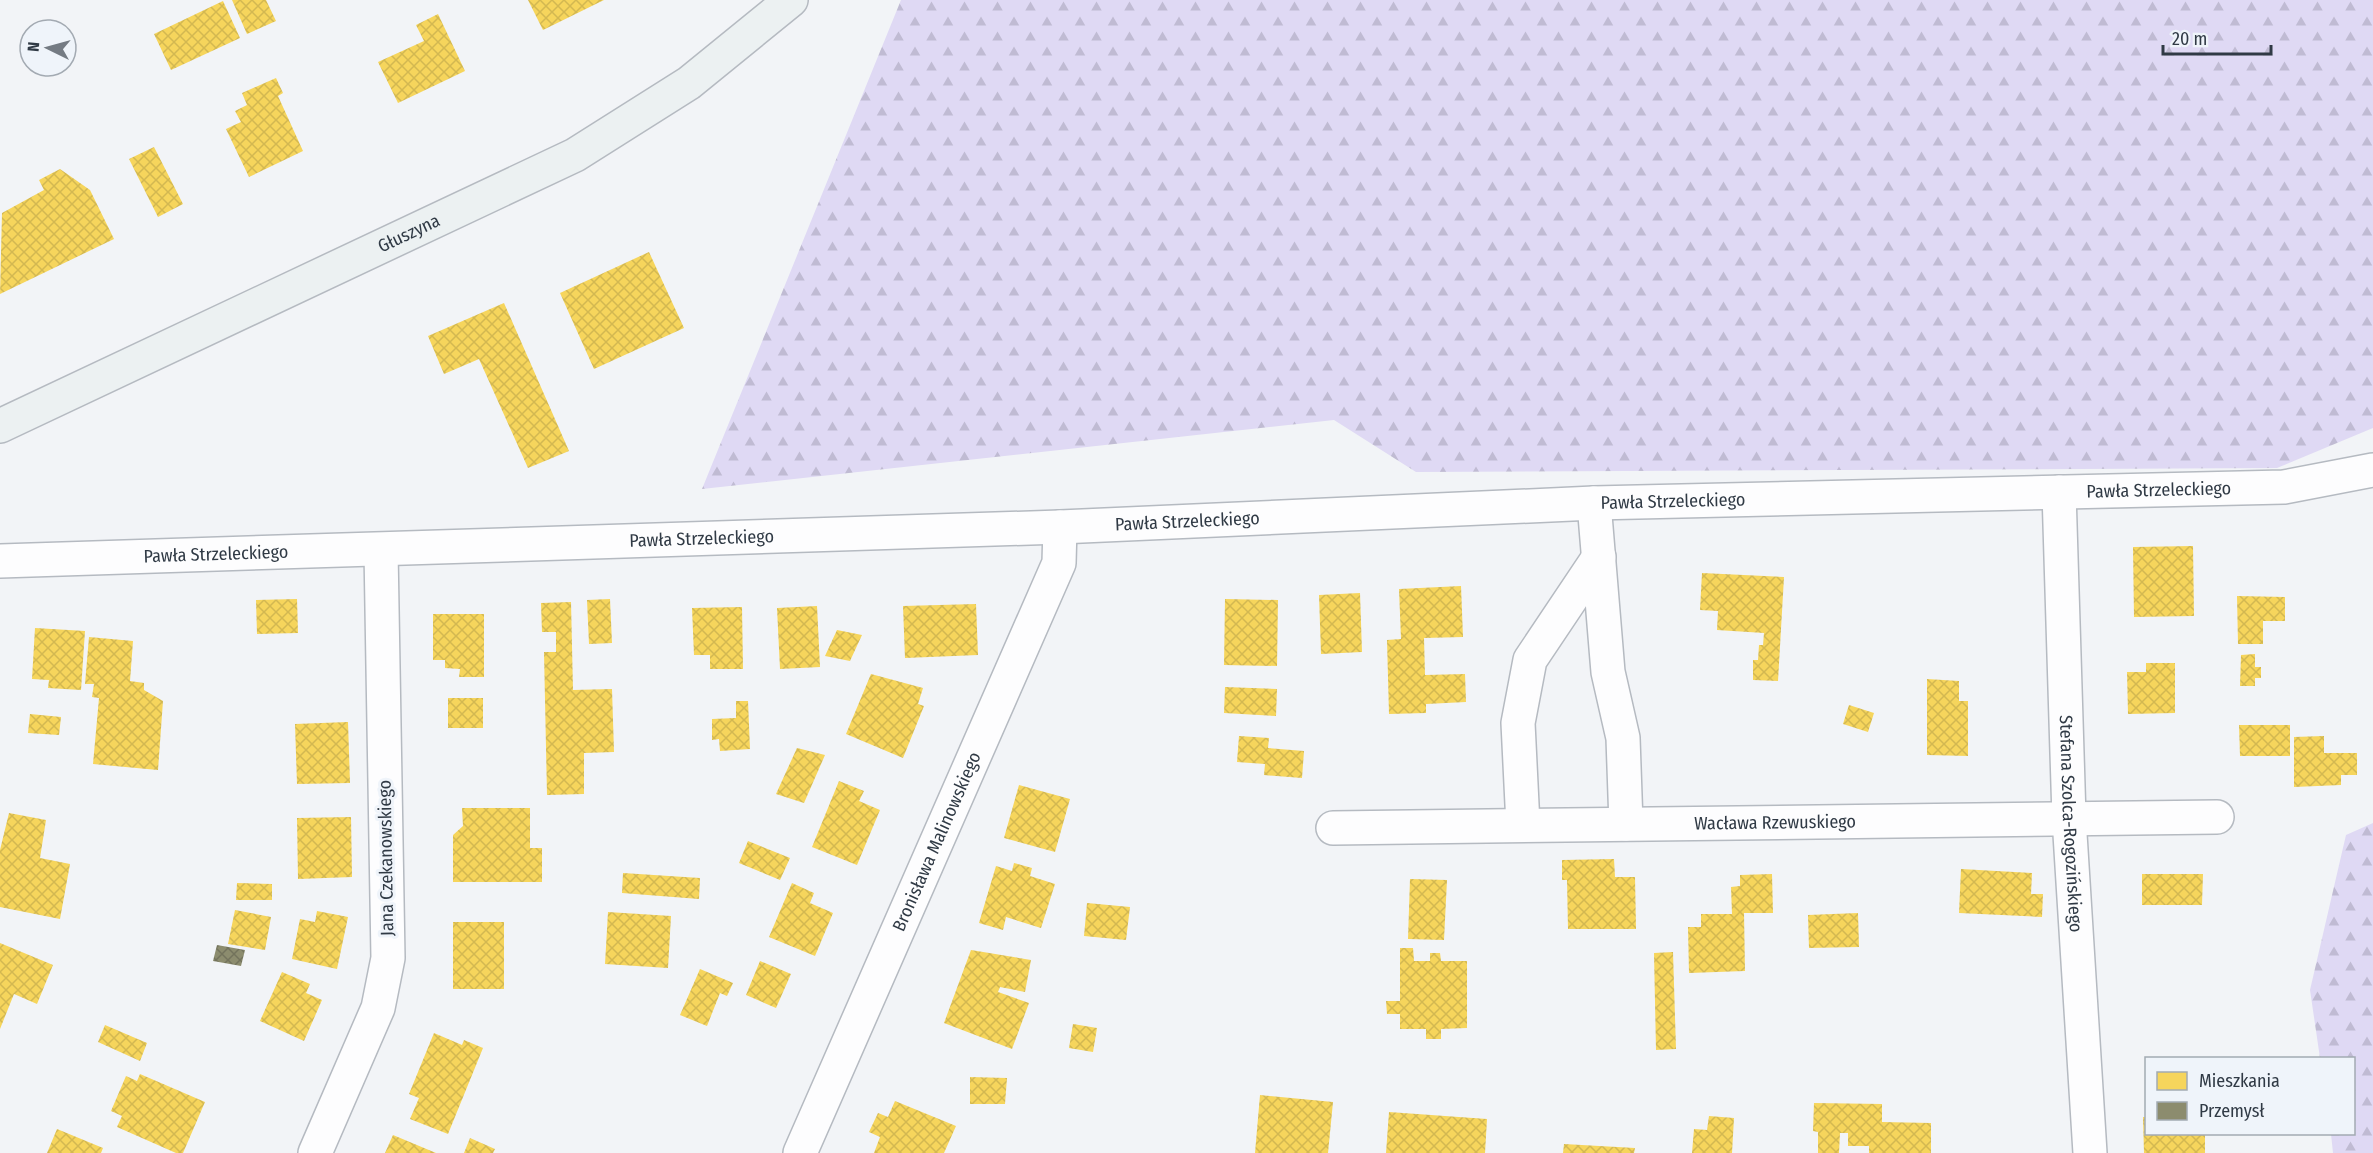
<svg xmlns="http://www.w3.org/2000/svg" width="2373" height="1153" font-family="'Fira Sans Condensed',sans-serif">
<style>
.forest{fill:url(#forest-firs)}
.homes{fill:url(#homes-cross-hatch)}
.industry{fill:url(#industry-cross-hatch)}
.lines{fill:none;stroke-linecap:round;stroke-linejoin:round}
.street-casing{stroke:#b5bac1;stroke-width:36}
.secondary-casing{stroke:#b5bac1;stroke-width:36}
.street{stroke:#fdfdfe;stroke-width:33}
.secondary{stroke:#ecf1f2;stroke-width:33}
.labels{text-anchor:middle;stroke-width:6;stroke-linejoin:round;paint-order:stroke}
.street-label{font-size:18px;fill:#303a45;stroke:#eff4fa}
</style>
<defs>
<pattern id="forest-firs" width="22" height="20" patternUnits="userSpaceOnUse" patternTransform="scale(1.5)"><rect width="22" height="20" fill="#dfd9f4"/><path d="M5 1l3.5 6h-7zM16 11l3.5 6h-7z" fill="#c0bbd3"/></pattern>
<pattern id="homes-cross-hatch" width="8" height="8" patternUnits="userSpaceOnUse" patternTransform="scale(1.5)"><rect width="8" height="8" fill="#f6d55c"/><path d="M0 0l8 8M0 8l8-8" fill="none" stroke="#d3b851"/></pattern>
<pattern id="industry-cross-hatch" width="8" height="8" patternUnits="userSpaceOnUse" patternTransform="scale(1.5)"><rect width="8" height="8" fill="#8c8c6e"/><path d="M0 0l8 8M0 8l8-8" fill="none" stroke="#73735c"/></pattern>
</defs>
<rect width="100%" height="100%" fill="#f2f4f7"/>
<path class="forest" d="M901 0H2373V428L2277 468 1416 472 1334 420 702 489Z
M2373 823V1153H2333L2331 1134H2354V1058H2320L2310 990 2346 835Z"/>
<path class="homes" d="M232 0H266L276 21 247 34Z
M528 0H604L543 30Z
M223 1 240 38 171 70 154 34Z
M438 14 465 71 398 103 378 62 424 41 416 25Z
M276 78 283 93 278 96 303 151 249 177 226 129 241 122 235 111 247 105 242 93Z
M154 147 183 204 158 217 129 159Z
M60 169 90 190 114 239 0 294 2 213 44 190 39 180Z
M649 252 684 328 594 369 560 293Z
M504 303 569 451 528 468 479 359 444 374 428 336Z
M2193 546 2194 616 2134 617 2133 547Z
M1702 573 1784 577 1778 681 1753 680V660H1758L1759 645H1763L1764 633 1717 630 1718 611 1700 610Z
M1461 586 1463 637 1424 638 1425 675 1465 674 1466 702 1426 704V713L1389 714 1387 640 1401 639 1399 589Z
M1360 593 1362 652 1321 654 1319 595Z
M2237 596 2285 597V621H2263V644H2238Z
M297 599 298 633 257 634 256 600Z
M610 599 612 643 589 644 587 600Z
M1225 599 1278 600 1277 666 1224 665Z
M571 602 573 690 612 689 614 752 584 753V794L547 795 544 652H556V632H542L541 603Z
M976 604 978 655 905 658 903 606Z
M817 606 820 667 780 669 777 608Z
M742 607 743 669H710V655H694L692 608Z
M433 614H484V677H459L460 669 445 668V660H433Z
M35 628 85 631 81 690 48 688 49 680 32 679Z
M837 630 862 635 850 661 825 656Z
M89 637 133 641 130 681 144 683V690L163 701 158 770 93 764 99 698 92 697 94 684H85Z
M2255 654V667H2261V678H2255V686H2240L2241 655Z
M2146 663H2175V713L2128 714 2127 672H2146Z
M871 674 923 688 918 704 924 706 903 758 846 734Z
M1927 679 1959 681V701H1968V756L1927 755Z
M1225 687 1277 689 1276 716 1224 713Z
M448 698H483V728H448Z
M736 701H748L750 749 720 751 719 739 712 740V719L736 718Z
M1849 705 1874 713 1868 732 1843 724Z
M30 714 61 717 59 735 28 733Z
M348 722 350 783 297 784 295 724Z
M2239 725H2290V756H2240Z
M1239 736 1269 738 1268 748 1304 751 1302 778 1264 775 1265 764 1237 762Z
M2324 736V753H2357V775H2341V785L2294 787V737Z
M797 748 825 755 804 803 776 794Z
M839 781 864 791 859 801 880 810 857 865 812 847Z
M1019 785 1070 799 1055 852 1004 838Z
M462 808H530V848H542V882H453V835L463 826Z
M9 813 46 820 40 858 70 864 60 919 0 907V850Z
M351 817 352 877 298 879 297 818Z
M748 841 790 858 780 880 739 863Z
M1614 859 1615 877H1635L1636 929H1568L1567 880H1562V860Z
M1014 863 1032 868 1030 876 1055 884 1041 928 1006 917 1003 930 979 923 996 866 1012 871Z
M1961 869 2032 873 2031 894H2043L2042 917 1959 913Z
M623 873 700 878 699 899 622 893Z
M1772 874 1773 913H1744L1745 971 1689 973 1688 927H1701V914H1732L1731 887 1740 886V875Z
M2142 874H2203L2202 905H2142Z
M1410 879 1447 880 1444 940 1408 939Z
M237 883 272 884V900H236Z
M792 883 814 893 810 903 833 913 815 956 769 937Z
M1087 903 1130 907 1126 940 1084 936Z
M235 910 271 917 265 950 228 944Z
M317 911 348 917 337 969 292 959 300 919 315 922Z
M608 912 671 916 668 968 605 964Z
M1858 913 1859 947 1809 948 1808 915Z
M453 922H504V989H453Z
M0 943 53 965 37 1004 14 994 0 1029Z
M1400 948H1413L1414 961H1430V953H1440L1441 961H1467V1028L1441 1029V1039H1426V1029H1400V1014H1387L1386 1001H1400Z
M971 950 1031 960 1025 992 1000 987 998 992 1029 1003 1012 1049 944 1023Z
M1673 952 1676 1049 1656 1050 1654 953Z
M760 961 791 974 776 1008 746 995Z
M700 969 733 983 727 996 720 993 707 1026 680 1015Z
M282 972 310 984 306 993 322 1000 304 1041 260 1021Z
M1073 1024 1097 1028 1093 1052 1069 1048Z
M105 1025 147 1043 140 1061 98 1042Z
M434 1033 462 1045 464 1040 483 1048 448 1134 410 1119 419 1098 409 1094Z
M140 1074 205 1102 183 1153H176L117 1127 122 1116 111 1111 126 1076 137 1081Z
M970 1077 1007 1078 1005 1104H970Z
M1260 1095 1333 1102 1328 1153H1255Z
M895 1101 956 1126 944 1153H874L880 1137 869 1132 878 1113 888 1117Z
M1814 1103 1882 1104V1122L1931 1123V1153H1869V1146H1848V1133H1840L1839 1153H1818V1132L1813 1131Z
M1389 1112 1487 1119 1485 1153H1386Z
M1709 1116 1734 1118 1732 1153H1692L1694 1129 1707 1130Z
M2143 1117H2146V1134H2205V1153H2144Z
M57 1129 103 1148 101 1153H47Z
M393 1135 436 1153H385Z
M470 1138 495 1149 493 1153H464Z
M1564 1144 1635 1148 1634 1153H1563Z"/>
<path class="industry" d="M217 945 245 950 241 966 213 961Z"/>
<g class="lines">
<g class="street-casing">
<g id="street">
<path id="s1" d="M2059 492 2069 818 2090 1153"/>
<path d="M1594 503 1608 672 1623 738 1626 824"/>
<path id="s2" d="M0 561 1060 527 1594 503 2284 487 2373 470"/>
<path d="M1523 825 1518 723 1530 660 1599 557"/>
<path id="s3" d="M1333 828 2217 817"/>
<path d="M315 1153 378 1008 388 958 381 550"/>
<path id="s4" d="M800 1153 1059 563 1060 527"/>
</g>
</g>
<g class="secondary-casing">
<g id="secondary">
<path id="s5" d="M0 426 575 155 689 83 791 0"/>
</g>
</g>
<use href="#street" class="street"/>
<use href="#secondary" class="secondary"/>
</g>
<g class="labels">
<g class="street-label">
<text dy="6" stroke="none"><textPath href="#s5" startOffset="452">Głuszyna</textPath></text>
<text dy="6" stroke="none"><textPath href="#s2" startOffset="2160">Pawła Strzeleckiego</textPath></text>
<text dy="6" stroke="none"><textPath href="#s2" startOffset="1674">Pawła Strzeleckiego</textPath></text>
<text dy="6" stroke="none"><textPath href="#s2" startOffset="1188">Pawła Strzeleckiego</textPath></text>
<text dy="6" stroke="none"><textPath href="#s2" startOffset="702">Pawła Strzeleckiego</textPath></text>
<text dy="6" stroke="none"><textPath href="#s2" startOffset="216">Pawła Strzeleckiego</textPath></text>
<text dy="6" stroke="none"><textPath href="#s3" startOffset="442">Wacława Rzewuskiego</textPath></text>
<text dy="6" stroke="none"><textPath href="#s1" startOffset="332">Stefana Szolca-Rogozińskiego</textPath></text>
<text dy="6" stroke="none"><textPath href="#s4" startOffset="340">Bronisława Malinowskiego</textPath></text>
<text transform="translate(386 858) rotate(-91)" y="6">Jana Czekanowskiego</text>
</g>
</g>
<rect x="2145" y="1057" width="210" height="78" fill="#eff4fa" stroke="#a3aab2" stroke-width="1.5"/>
<rect x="2157" y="1072" width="30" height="18" fill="#f6d55c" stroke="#a3aab2" stroke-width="1.5"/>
<text x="2199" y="1087" font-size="18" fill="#303a45">Mieszkania</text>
<rect x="2157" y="1102" width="30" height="18" fill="#8c8c6e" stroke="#a3aab2" stroke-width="1.5"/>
<text x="2199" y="1117" font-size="18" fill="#303a45">Przemysł</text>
<g transform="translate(48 48) rotate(275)"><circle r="28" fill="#eff4fa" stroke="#a3aab2" stroke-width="1.5"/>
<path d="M0-4.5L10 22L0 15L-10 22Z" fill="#747b83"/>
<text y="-9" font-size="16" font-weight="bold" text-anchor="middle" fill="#303a45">N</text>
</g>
<path d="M2163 45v9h108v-9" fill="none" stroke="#303a45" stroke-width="3"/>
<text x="2172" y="45" font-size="18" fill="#303a45" stroke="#eff4fa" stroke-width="4.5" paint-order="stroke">20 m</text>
</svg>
